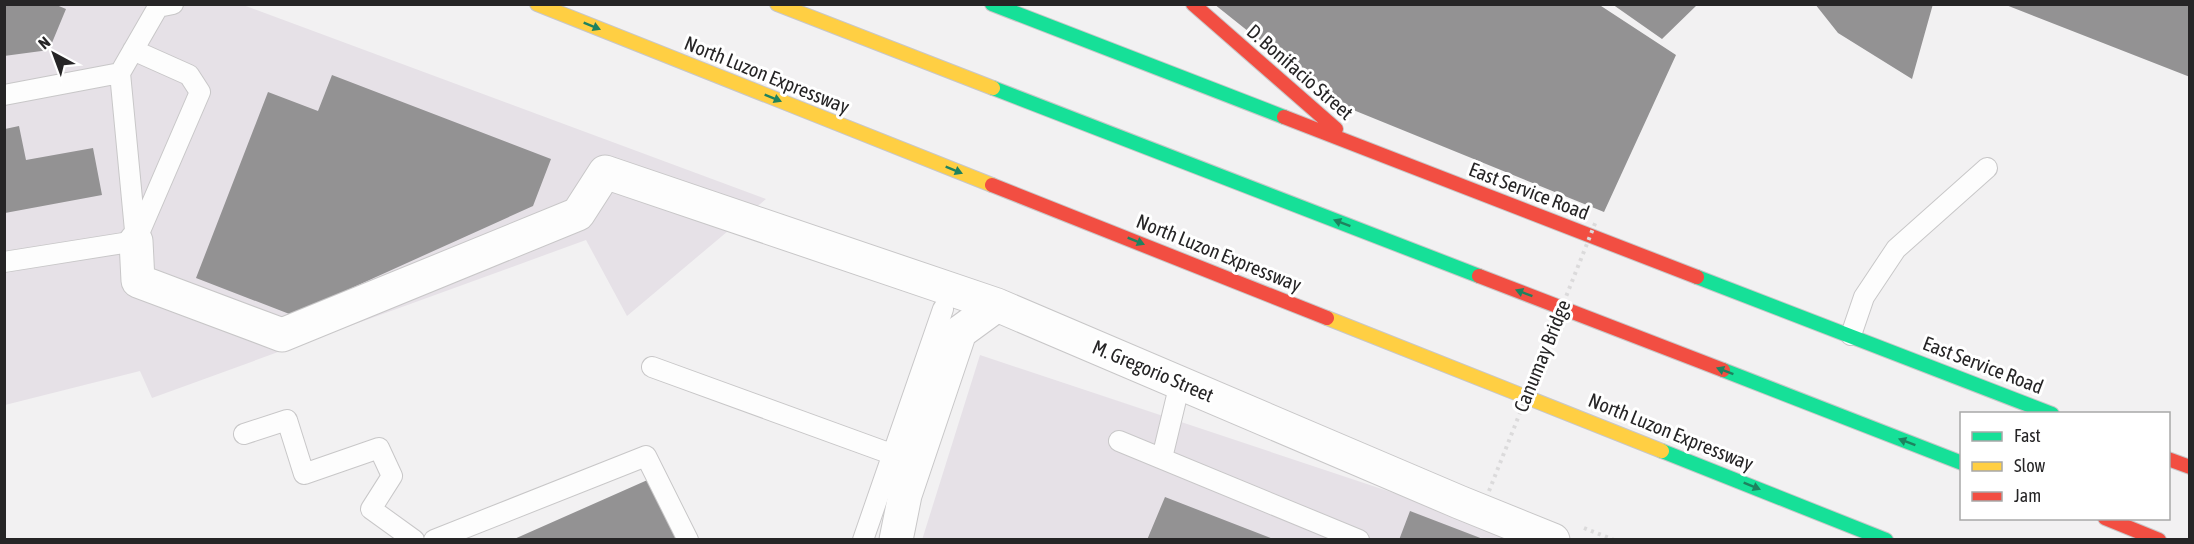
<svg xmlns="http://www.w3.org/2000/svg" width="2194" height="544" font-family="'Asap Condensed',sans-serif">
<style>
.built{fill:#e6e1e7}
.building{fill:#939293}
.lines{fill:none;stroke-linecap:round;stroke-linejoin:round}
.lane-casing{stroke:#c8c7c8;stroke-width:22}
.street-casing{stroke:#c8c7c8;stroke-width:35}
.fast-casing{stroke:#c8c7c8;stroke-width:16}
.slow-casing{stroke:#c8c7c8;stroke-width:16}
.jam-casing{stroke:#c8c7c8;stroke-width:16}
.path{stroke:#dbdadb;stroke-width:4;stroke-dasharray:3 4.5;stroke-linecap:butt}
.lane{stroke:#fdfdfd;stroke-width:20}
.street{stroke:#fdfdfd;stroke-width:33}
.fast{stroke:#16e098;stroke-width:14}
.slow{stroke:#ffcf43;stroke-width:14}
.jam{stroke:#f24e42;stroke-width:14}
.path-bridge{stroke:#dbdadb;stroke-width:4;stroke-dasharray:3 4.5;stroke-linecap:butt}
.oneway{fill:#1e825f}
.labels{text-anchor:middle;stroke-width:6;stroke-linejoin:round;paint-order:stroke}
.street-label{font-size:20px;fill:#262526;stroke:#fff}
</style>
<rect width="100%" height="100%" fill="#f2f1f2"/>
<path class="built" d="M5 5H243L766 199 627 316 586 240 152 398 140 371 5 405Z
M980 355 1412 499 1506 539 922 540Z"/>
<path class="building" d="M4 4H54L66 9 49 50 4 56Z
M1214 4H1598L1676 55 1604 212 1341 105Z
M1612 4H1698L1662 39Z
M1815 4H1933L1912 79 1838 33Z
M2006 4H2190V77L2006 5Z
M332 75 551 159 533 206 292 315 196 278 268 92 318 111Z
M19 126 26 160 93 148 102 195 5 213V129Z
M652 478 678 540H512Z
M1165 497 1273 539V540H1147Z
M1410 511 1483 539V540H1399Z"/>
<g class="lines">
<g class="lane-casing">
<path id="lane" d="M133 50 189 75 200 92 137 238
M4 95 120 73
M136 241 120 73 158 7 173 4
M4 262 136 241
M1851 335 1864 297 1896 249 1987 168
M652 367 916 463
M244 434 287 420 304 474 379 448 392 476 371 509 414 540
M1119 441 1359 540
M1162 458 1180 383
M434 540 646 456 688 540
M863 540 943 309"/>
</g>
<g class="street-casing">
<path id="street" d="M136 241 138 281 282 335 578 214 605 172 997 305
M896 540 905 495 960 332 997 305 1459 502 1553 540"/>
</g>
<g class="fast-casing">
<path id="fast" d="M992 4 1284 117
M993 88 1479 276
M1697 277 2052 414
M1723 370 1962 463
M1662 451 1886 540"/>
</g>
<g class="slow-casing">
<path id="slow" d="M537 4 992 185
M777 4 993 88
M1327 318 1662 451"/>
</g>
<g class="jam-casing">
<path id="jam" d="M1193 4 1336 129
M1284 117 1697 277
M992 185 1327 318
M1479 276 1723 370
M2168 459 2190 467
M2105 518 2159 540"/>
</g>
<path class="path" d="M1584 528 1614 540"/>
<use href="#lane" class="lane"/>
<use href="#street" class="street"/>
<use href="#fast" class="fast"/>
<use href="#slow" class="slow"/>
<use href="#jam" class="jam"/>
<path class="path-bridge" d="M1489 491 1596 221"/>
</g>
<defs><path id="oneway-solid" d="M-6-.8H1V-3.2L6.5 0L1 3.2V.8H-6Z" transform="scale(1.5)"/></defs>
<g class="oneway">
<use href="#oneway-solid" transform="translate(592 26) rotate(22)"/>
<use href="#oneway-solid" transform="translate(773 98) rotate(22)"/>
<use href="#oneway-solid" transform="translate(954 170) rotate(22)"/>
<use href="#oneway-solid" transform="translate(1342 223) rotate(-159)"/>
<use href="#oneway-solid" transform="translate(1136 241) rotate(22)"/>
<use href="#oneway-solid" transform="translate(1524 293) rotate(-159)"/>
<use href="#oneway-solid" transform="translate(1725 371) rotate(-159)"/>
<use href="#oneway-solid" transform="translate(1907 442) rotate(-159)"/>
<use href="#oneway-solid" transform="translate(1752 486) rotate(22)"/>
</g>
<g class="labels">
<g class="street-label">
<text transform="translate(1300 72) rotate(41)" y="7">D. Bonifacio Street</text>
<text transform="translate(767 75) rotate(22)" y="7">North Luzon Expressway</text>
<text transform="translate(1529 191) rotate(21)" y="7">East Service Road</text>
<text transform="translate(1219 253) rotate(22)" y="7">North Luzon Expressway</text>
<text transform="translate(1542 356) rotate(-68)" y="7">Canumay Bridge</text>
<text transform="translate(1983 365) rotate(21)" y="7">East Service Road</text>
<text transform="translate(1153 371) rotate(23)" y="7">M. Gregorio Street</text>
<text transform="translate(1671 432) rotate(22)" y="7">North Luzon Expressway</text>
</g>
</g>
<rect width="2194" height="544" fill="none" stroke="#262526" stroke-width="12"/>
<rect x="1960" y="412" width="210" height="108" fill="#ffffff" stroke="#a8a8a8" stroke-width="1.5"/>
<rect x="1972" y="432" width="30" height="9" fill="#16e098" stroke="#a8a8a8" stroke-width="1.5"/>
<text x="2014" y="442" font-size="18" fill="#262526">Fast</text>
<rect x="1972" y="462" width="30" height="9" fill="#ffcf43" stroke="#a8a8a8" stroke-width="1.5"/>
<text x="2014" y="472" font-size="18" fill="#262526">Slow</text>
<rect x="1972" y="492" width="30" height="9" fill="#f24e42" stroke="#a8a8a8" stroke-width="1.5"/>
<text x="2014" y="502" font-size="18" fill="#262526">Jam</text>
<g transform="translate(54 54) rotate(319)" stroke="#ffffff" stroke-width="4.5" paint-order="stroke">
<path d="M0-4.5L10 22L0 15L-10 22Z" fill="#262526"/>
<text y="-9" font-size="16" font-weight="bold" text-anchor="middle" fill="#262526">N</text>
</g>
</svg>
